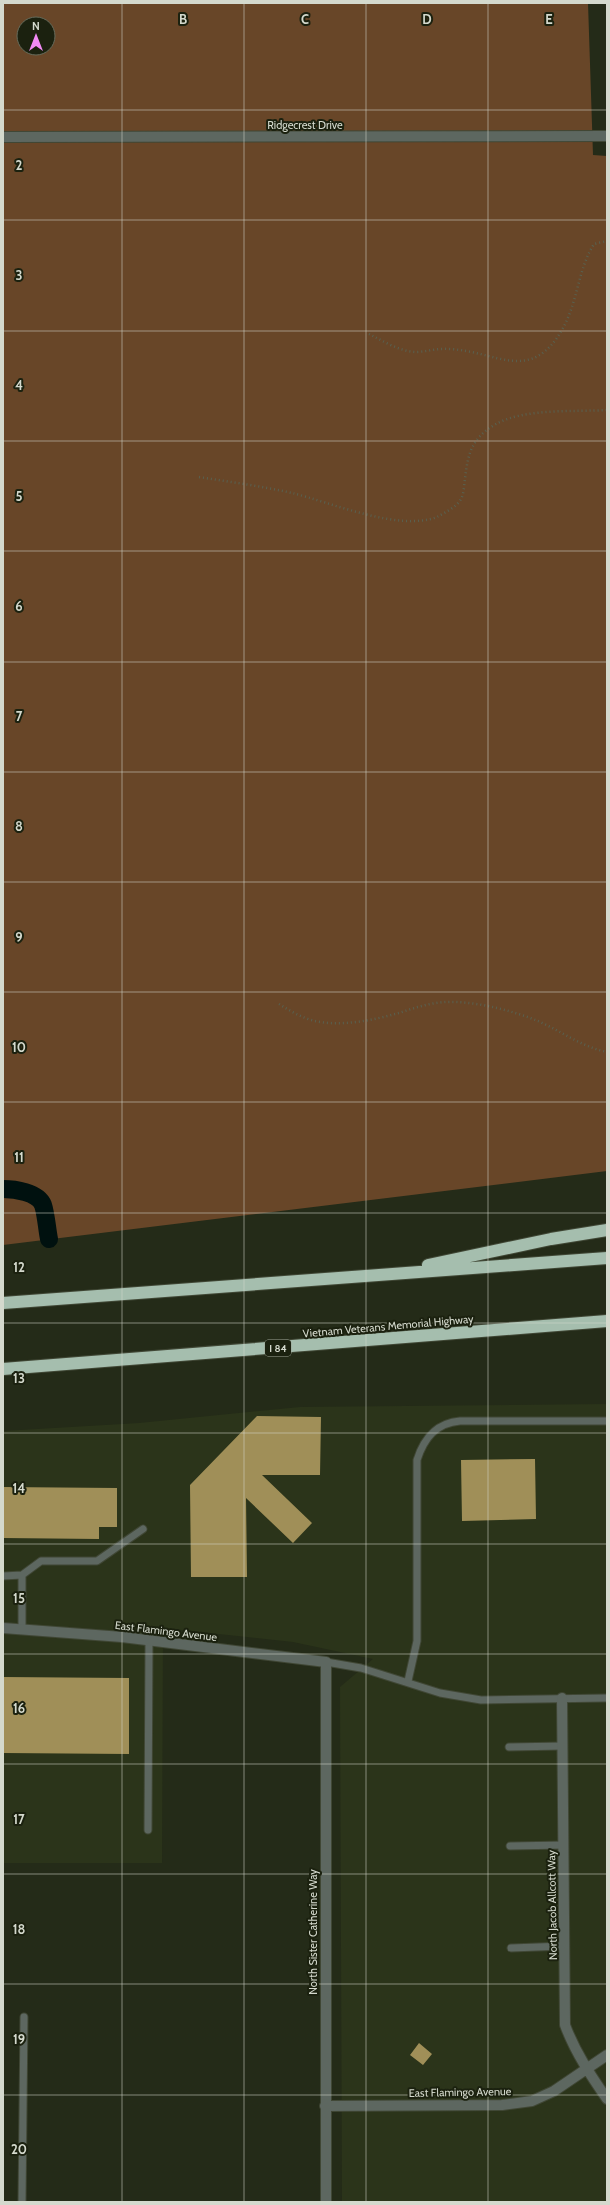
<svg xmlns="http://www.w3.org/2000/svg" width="610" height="2205" font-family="Cabin,sans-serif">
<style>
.built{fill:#2b341a}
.green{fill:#684628;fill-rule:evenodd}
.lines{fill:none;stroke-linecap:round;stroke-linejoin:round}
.canal{stroke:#00110f;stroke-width:18}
.building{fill:#a08f58}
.service-casing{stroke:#404735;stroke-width:9}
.minor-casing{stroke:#404735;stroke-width:12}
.motorway-casing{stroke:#404735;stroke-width:14}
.path{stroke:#59604f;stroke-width:2.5;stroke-dasharray:1 3;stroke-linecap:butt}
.service{stroke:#5d6760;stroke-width:7}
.minor{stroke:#5d6760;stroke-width:10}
.motorway{stroke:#a5beae;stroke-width:12}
.grid{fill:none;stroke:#d4d9cd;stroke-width:1;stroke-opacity:0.55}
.labels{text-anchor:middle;stroke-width:4;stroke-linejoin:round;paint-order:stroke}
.shield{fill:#1b210f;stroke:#9ca294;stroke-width:1}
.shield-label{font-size:10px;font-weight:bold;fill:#d4d9cd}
.street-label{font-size:11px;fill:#d4d9cd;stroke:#1b210f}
.grid-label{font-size:13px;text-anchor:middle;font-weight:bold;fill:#d4d9cd;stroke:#1b210f;stroke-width:4;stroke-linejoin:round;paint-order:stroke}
</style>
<rect width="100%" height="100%" fill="#242b18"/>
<path class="built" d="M607 1404V2202H342L340 1687 373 1659 293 1642 163 1628 162 1863H3V1431L139 1423 300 1407Z"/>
<path class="green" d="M3 3H588L593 155 607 156V1171L3 1245ZM24 24H48V48H24Z"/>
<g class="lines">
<path class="canal" d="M3 1189C14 1189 38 1192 43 1205 46 1214 47 1229 49 1239"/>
</g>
<path class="building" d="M257 1416 321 1417 320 1475H262L312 1523 293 1543 246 1498 247 1577H191L190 1485Z
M535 1459 536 1519 462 1521 461 1460Z
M3 1487 117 1488V1527H99V1539L3 1538Z
M3 1677 129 1678V1754L3 1753Z
M419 2043 432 2054 423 2065 410 2055Z"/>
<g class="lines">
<g class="service-casing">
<path id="service" d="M22 1575 41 1561H97L143 1529
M3 1576 22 1575V1629
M326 1662 361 1668 440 1693 481 1700 607 1698
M408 1681 417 1641V1460C424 1438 436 1423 460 1421H607
M509 1747 563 1746
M148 1830 149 1641
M510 1846 564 1845
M511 1948 565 1946
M22 2202 24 2017"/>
</g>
<g class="minor-casing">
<path id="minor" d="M3 137 607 136
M3 1628 122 1637 326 1662V2202
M562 1698 565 2025C575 2052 591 2076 607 2099
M325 2106 502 2105 532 2101 554 2091 607 2055"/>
</g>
<g class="motorway-casing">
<path id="motorway" d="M428 1265 551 1239 607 1230
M3 1303 607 1258
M3 1369 607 1321"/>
</g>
<path class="path" d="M369 334C383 341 399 351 415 352 426 352 437 348 448 349 495 350 531 386 563 328 578 301 578 269 594 244L607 241
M199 477C230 482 261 486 292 493 330 502 399 532 437 517 444 513 457 507 461 499 464 494 464 485 465 479 468 452 472 438 496 424 525 408 575 412 607 410
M279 1004C290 1011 302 1018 315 1021 342 1027 373 1020 399 1013 417 1007 435 1001 455 1002 483 1003 513 1011 538 1021 561 1031 582 1047 607 1052"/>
<use href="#service" class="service"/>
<use href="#minor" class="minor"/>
<use href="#motorway" class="motorway"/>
</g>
<path class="grid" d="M122 3V2202M244 3V2202M366 3V2202M488 3V2202M3 110H607M3 220H607M3 331H607M3 441H607M3 551H607M3 662H607M3 772H607M3 882H607M3 992H607M3 1102H607M3 1213H607M3 1323H607M3 1433H607M3 1544H607M3 1654H607M3 1764H607M3 1874H607M3 1984H607M3 2095H607"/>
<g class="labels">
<rect class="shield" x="265" y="1340" width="26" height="16" rx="3"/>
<g class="shield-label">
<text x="278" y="1352">I 84</text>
</g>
<g class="street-label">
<text x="305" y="129">Ridgecrest Drive</text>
<text transform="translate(388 1326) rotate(-5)" y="4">Vietnam Veterans Memorial Highway</text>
<text transform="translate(166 1631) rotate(7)" y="4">East Flamingo Avenue</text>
<text transform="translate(552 1905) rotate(-91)" y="4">North Jacob Allcott Way</text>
<text transform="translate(313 1932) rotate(-90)" y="4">North Sister Catherine Way</text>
<text transform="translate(460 2092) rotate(-1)" y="4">East Flamingo Avenue</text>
</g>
</g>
<g class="grid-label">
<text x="183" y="24">B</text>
<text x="305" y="24">C</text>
<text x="427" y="24">D</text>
<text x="549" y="24">E</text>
<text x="19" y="170">2</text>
<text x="19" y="280">3</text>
<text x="19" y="390">4</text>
<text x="19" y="501">5</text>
<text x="19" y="611">6</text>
<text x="19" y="721">7</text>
<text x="19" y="831">8</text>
<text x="19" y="942">9</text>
<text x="19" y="1052">10</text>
<text x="19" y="1162">11</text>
<text x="19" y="1272">12</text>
<text x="19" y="1383">13</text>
<text x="19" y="1493">14</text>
<text x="19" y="1603">15</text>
<text x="19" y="1713">16</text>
<text x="19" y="1824">17</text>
<text x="19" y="1934">18</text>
<text x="19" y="2044">19</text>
<text x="19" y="2154">20</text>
</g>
<rect width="610" height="2205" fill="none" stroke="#d4d9cd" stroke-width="8"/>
<g transform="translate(36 36)"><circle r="19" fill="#1b210f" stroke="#656b5b"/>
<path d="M0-3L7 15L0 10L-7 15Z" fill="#f18af4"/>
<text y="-6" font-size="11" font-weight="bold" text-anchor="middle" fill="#d4d9cd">N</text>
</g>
</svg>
